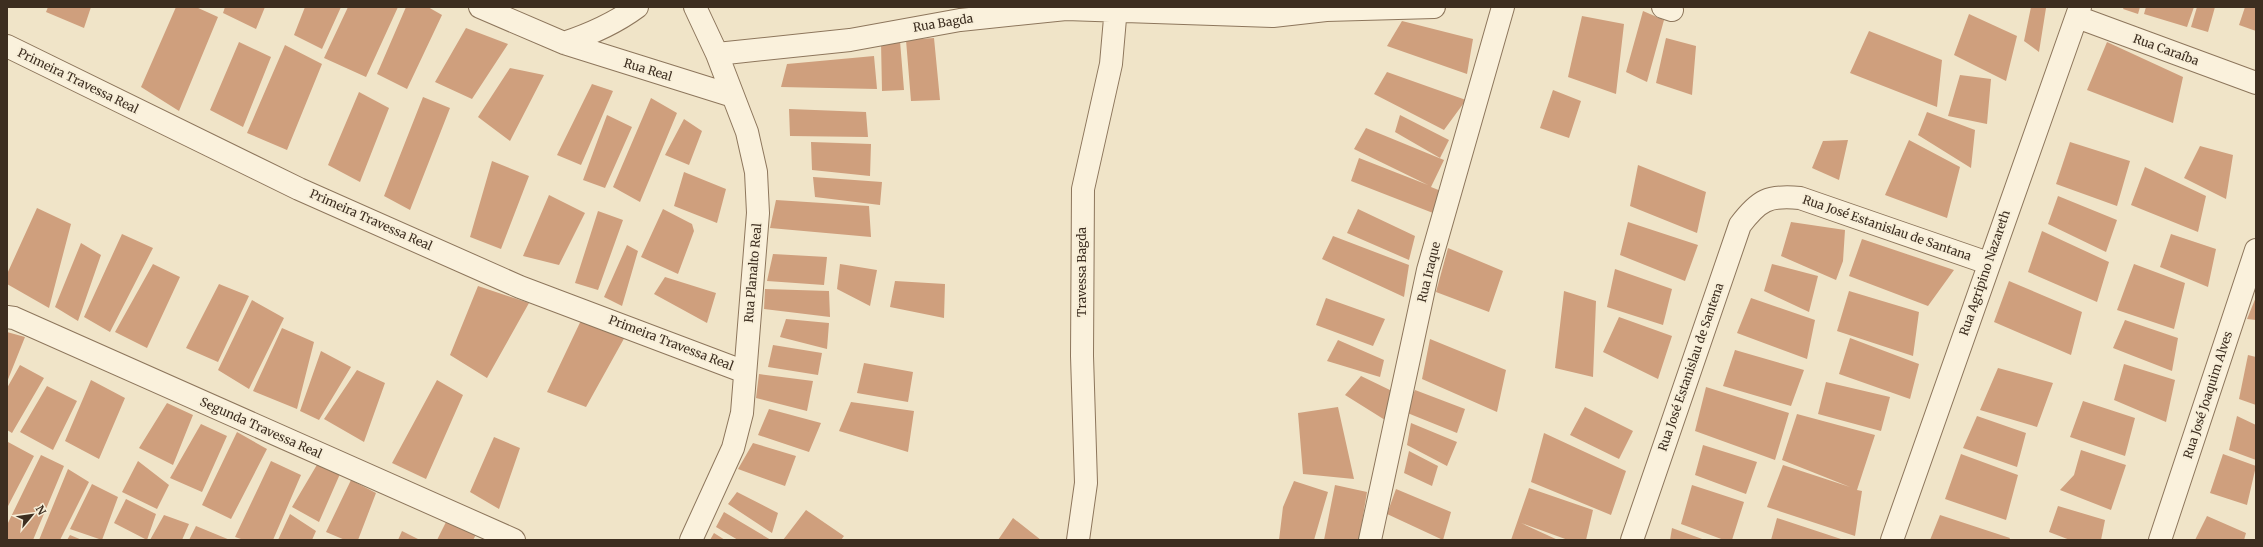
<svg xmlns="http://www.w3.org/2000/svg" width="2263" height="547" font-family="Merriweather,serif">
<style>
.building{fill:#cf9f7d}
.lines{fill:none;stroke-linecap:round;stroke-linejoin:round}
.street-casing{stroke:#8d765c;stroke-width:24}
.street{stroke:#faf1dc;stroke-width:22}
.labels{text-anchor:middle;stroke-width:4;stroke-linejoin:round;paint-order:stroke}
.street-label{font-size:12px;fill:#3d2e20;stroke:#f7eed8}
</style>
<rect width="100%" height="100%" fill="#f0e4c8"/>
<path class="building" d="M48 7H91L84 28 46 12Z
M176 7H196L218 17 179 111 141 87Z
M225 7H265L256 29 223 13Z
M305 7H341L322 49 294 35Z
M348 7H398L366 77 324 58Z
M406 7H428L442 15 407 89 377 74Z
M2031 7 2046 8 2039 52 2024 41Z
M2124 7H2140L2138 14 2123 9Z
M2146 7H2194L2187 27 2144 14Z
M2197 7H2215L2208 32 2191 27Z
M2245 7H2256V31L2239 25Z
M1643 11 1664 20 1647 82 1626 72Z
M1969 14 2017 36 2006 81 1954 55Z
M1582 16 1624 24 1616 94 1568 77Z
M1402 21 1473 39 1467 74 1387 46Z
M466 28 508 44 472 99 435 82Z
M1869 31 1942 60 1937 107 1850 73Z
M934 38 940 100 911 101 906 40Z
M1666 38 1696 46 1692 95 1656 83Z
M900 41 904 90 882 91 881 42Z
M239 42 271 57 243 127 210 110Z
M2107 42 2183 77 2173 123 2087 90Z
M285 45 322 64 287 150 247 133Z
M874 56 877 89 781 87 787 64Z
M510 68 544 75 510 141 478 117Z
M1387 72 1466 100 1444 130 1374 94Z
M1960 75 1991 79 1987 124 1948 116Z
M592 84 613 91 581 165 557 155Z
M1553 90 1581 101 1569 138 1540 128Z
M359 92 389 108 360 182 328 165Z
M423 97 450 108 410 210 384 196Z
M651 98 677 113 640 202 613 187Z
M789 109 866 112 868 137 790 136Z
M1927 112 1975 130 1971 168 1918 135Z
M607 115 632 127 605 188 583 180Z
M1400 115 1449 140 1440 158 1395 132Z
M684 119 702 131 689 165 665 155Z
M1366 128 1444 160 1431 187 1441 191 1433 213 1351 181 1359 158 1428 185 1354 149Z
M1848 140 1839 180 1812 168 1823 141Z
M1909 140 1960 167 1947 218 1885 195Z
M811 142 871 144 870 176 812 170Z
M2070 142 2130 161 2117 206 2056 184Z
M2200 146 2233 155 2226 199 2184 178Z
M492 161 529 176 501 249 470 237Z
M1638 165 1706 192 1697 233 1630 206Z
M2145 167 2206 196 2198 232 2131 205Z
M684 172 726 189 717 223 674 206Z
M813 177 882 182 880 205 815 197Z
M549 195 585 213 559 265 523 256Z
M2058 196 2117 220 2106 252 2048 224Z
M776 200 869 206 871 237 770 228Z
M37 208 71 224 49 308 7 284V274Z
M663 209 692 224 694 231 678 274 641 257Z
M1358 209 1415 236 1409 260 1347 233Z
M598 211 623 220 598 290 575 283Z
M1628 222 1698 245 1685 281 1620 255Z
M1791 222 1845 230 1843 261 1836 280 1781 256Z
M2042 231 2109 262 2097 302 2028 272Z
M122 234 153 248 110 332 84 317Z
M2171 234 2216 249 2208 287 2160 267Z
M1333 236 1409 265 1404 297 1322 259Z
M1862 239 1954 270 1928 306 1849 276Z
M81 243 101 255 78 321 55 307Z
M627 245 638 251 622 306 604 297Z
M1448 248 1503 271 1489 312 1436 292Z
M773 254 827 257 824 285 767 281Z
M153 264 180 277 147 348 115 332Z
M840 264 877 270 870 306 837 289Z
M1772 264 1818 276 1809 312 1764 291Z
M2134 264 2185 283 2174 329 2117 310Z
M1615 269 1672 289 1663 325 1607 307Z
M665 277 716 293 707 323 654 294Z
M895 281 945 284 944 318 890 307Z
M2009 281 2082 312 2071 355 1994 322Z
M219 284 249 296 218 362 186 348Z
M478 286 529 303 487 378 450 355Z
M765 289 829 291 830 317 764 309Z
M1564 291 1596 301 1593 377 1555 368Z
M1849 291 1919 312 1913 356 1837 331Z
M2256 297V320L2247 319Z
M1326 298 1385 319 1373 346 1316 325Z
M1751 298 1815 320 1807 359 1737 333Z
M252 300 284 318 249 389 218 370Z
M585 312 626 335 586 407 547 392Z
M1619 317 1672 336 1658 379 1603 352Z
M786 319 829 323 827 349 780 337Z
M2125 320 2178 338 2172 371 2113 348Z
M282 328 314 342 297 409 253 391Z
M7 332 25 337 7 382Z
M1850 338 1919 364 1910 399 1839 374Z
M1430 339 1506 370 1497 412 1422 379Z
M1338 340 1384 360 1380 377 1327 361Z
M773 345 822 353 818 375 768 367Z
M1735 350 1804 370 1791 406 1723 386Z
M321 351 351 367 319 420 300 411Z
M2248 355 2256 357V405L2239 399Z
M864 363 913 372 908 402 857 393Z
M2124 364 2175 380 2166 422 2114 400Z
M20 365 44 378 12 433 7 430V388Z
M1998 368 2053 383 2037 427 1980 410Z
M357 370 385 383 364 442 324 419Z
M759 374 813 381 807 411 756 398Z
M1361 376 1392 391 1385 420 1345 395Z
M91 380 125 398 99 459 65 441Z
M437 380 463 395 426 479 392 463Z
M1826 382 1890 397 1881 431 1818 414Z
M47 386 77 401 53 450 20 432Z
M1706 387 1789 413 1775 460 1695 431Z
M1415 390 1465 409 1457 433 1405 412Z
M2083 401 2135 418 2125 456 2070 437Z
M851 402 914 411 908 452 839 431Z
M167 403 193 415 173 465 139 448Z
M1338 407 1354 479 1303 474 1298 413Z
M1585 407 1633 431 1619 459 1570 435Z
M769 409 821 423 809 452 758 435Z
M1797 414 1875 435 1857 490 1862 491 1855 536 1767 507 1783 465 1850 487 1782 460Z
M1977 416 2026 433 2017 467 1963 448Z
M2237 416 2256 425V460L2229 450Z
M1411 423 1457 442 1447 466 1407 445Z
M201 424 227 436 202 492 170 478Z
M237 432 267 449 231 519 202 505Z
M1544 433 1626 471 1611 515 1531 482Z
M494 437 520 448 499 509 470 492Z
M8 442 34 456 7 508V454Z
M753 443 796 456 785 486 738 469Z
M1703 445 1757 462 1746 494 1695 475Z
M2081 450 2126 465 2111 510 2060 490 2074 475Z
M1409 451 1438 466 1432 486 1404 473Z
M1961 454 2018 475 2006 520 1945 499Z
M2223 454 2256 466 2247 505 2210 493Z
M41 455 64 466 33 540H7V525Z
M138 461 169 485 157 509 122 492Z
M271 461 301 475 273 540H244L235 537Z
M318 463 340 474 319 522 292 507Z
M68 469 89 482 60 540H39Z
M351 480 376 493 358 540H345L326 532Z
M1294 481 1328 492 1314 540H1279L1283 507Z
M92 484 118 497 102 540 70 529Z
M1335 485 1367 492 1359 540H1324Z
M1692 485 1744 502 1732 540H1724L1681 524Z
M1529 488 1593 510 1586 540H1568L1521 523 1558 540H1511Z
M1396 489 1451 512 1443 540 1387 514Z
M737 492 778 513 772 533 728 504Z
M126 499 156 514 147 540 114 523Z
M2058 506 2105 520 2101 540H2070L2049 532Z
M806 510 844 536 841 540H783Z
M724 512 771 540H738L716 527Z
M290 514 316 531 312 540H278Z
M164 515 189 524 182 540H150Z
M1940 515 2010 538 2009 540H1930Z
M2207 516 2246 533 2244 540H2195Z
M1013 518 1041 540H998Z
M1777 518 1841 539V540H1771Z
M447 520 477 533 473 540H437Z
M196 526 230 540H189Z
M1672 528 1705 540H1670Z
M402 531 420 540H398Z
M714 533 725 540H710Z
M70 535 82 540H67Z"/>
<g class="lines">
<g class="street-casing">
<path id="street" d="M480 7 564 43 733 96
M1663 7 1672 10
M2077 17 2256 83
M564 43C591 34 614 24 637 7
M7 46 299 189 520 287 745 372
M717 54 850 40 960 20 1066 9 1273 16 1326 10 1434 7
M7 317 14 318 514 540
M691 540 733 448 742 413 758 213 756 172 747 132 717 54 695 7
M1078 540 1086 483 1082 356 1083 189 1111 64 1116 7
M1370 540 1428 270 1503 7
M1632 540 1740 225C1759 200 1768 195 1800 198L1988 263
M1892 540 2080 7
M2160 540 2256 250"/>
</g>
<use href="#street" class="street"/>
</g>
<g class="labels">
<g class="street-label">
<text transform="translate(943 23) rotate(-9)" y="4">Rua Bagda</text>
<text transform="translate(2166 50) rotate(20)" y="4">Rua Caraíba</text>
<text transform="translate(648 70) rotate(17)" y="4">Rua Real</text>
<text transform="translate(78 81) rotate(26)" y="4">Primeira Travessa Real</text>
<text transform="translate(371 220) rotate(24)" y="4">Primeira Travessa Real</text>
<text transform="translate(1887 228) rotate(19)" y="4">Rua José Estanislau de Santana</text>
<text transform="translate(1082 272) rotate(-90)" y="4">Travessa Bagda</text>
<text transform="translate(1429 272) rotate(-76)" y="4">Rua Iraque</text>
<text transform="translate(753 273) rotate(-85)" y="4">Rua Planalto Real</text>
<text transform="translate(1985 273) rotate(-71)" y="4">Rua Agripino Nazareth</text>
<text transform="translate(671 343) rotate(21)" y="4">Primeira Travessa Real</text>
<text transform="translate(1691 367) rotate(-71)" y="4">Rua José Estanislau de Santena</text>
<text transform="translate(2208 395) rotate(-72)" y="4">Rua José Joaquim Alves</text>
<text transform="translate(261 428) rotate(24)" y="4">Segunda Travessa Real</text>
</g>
</g>
<rect width="2263" height="547" fill="none" stroke="#3d2e20" stroke-width="16"/>
<g transform="translate(32 515) rotate(61)" stroke="#f7eed8" stroke-width="3" paint-order="stroke">
<path d="M0-3L7 15L0 10L-7 15Z" fill="#3d2e20"/>
<text y="-6" font-size="11" font-weight="bold" text-anchor="middle" fill="#3d2e20">N</text>
</g>
</svg>
